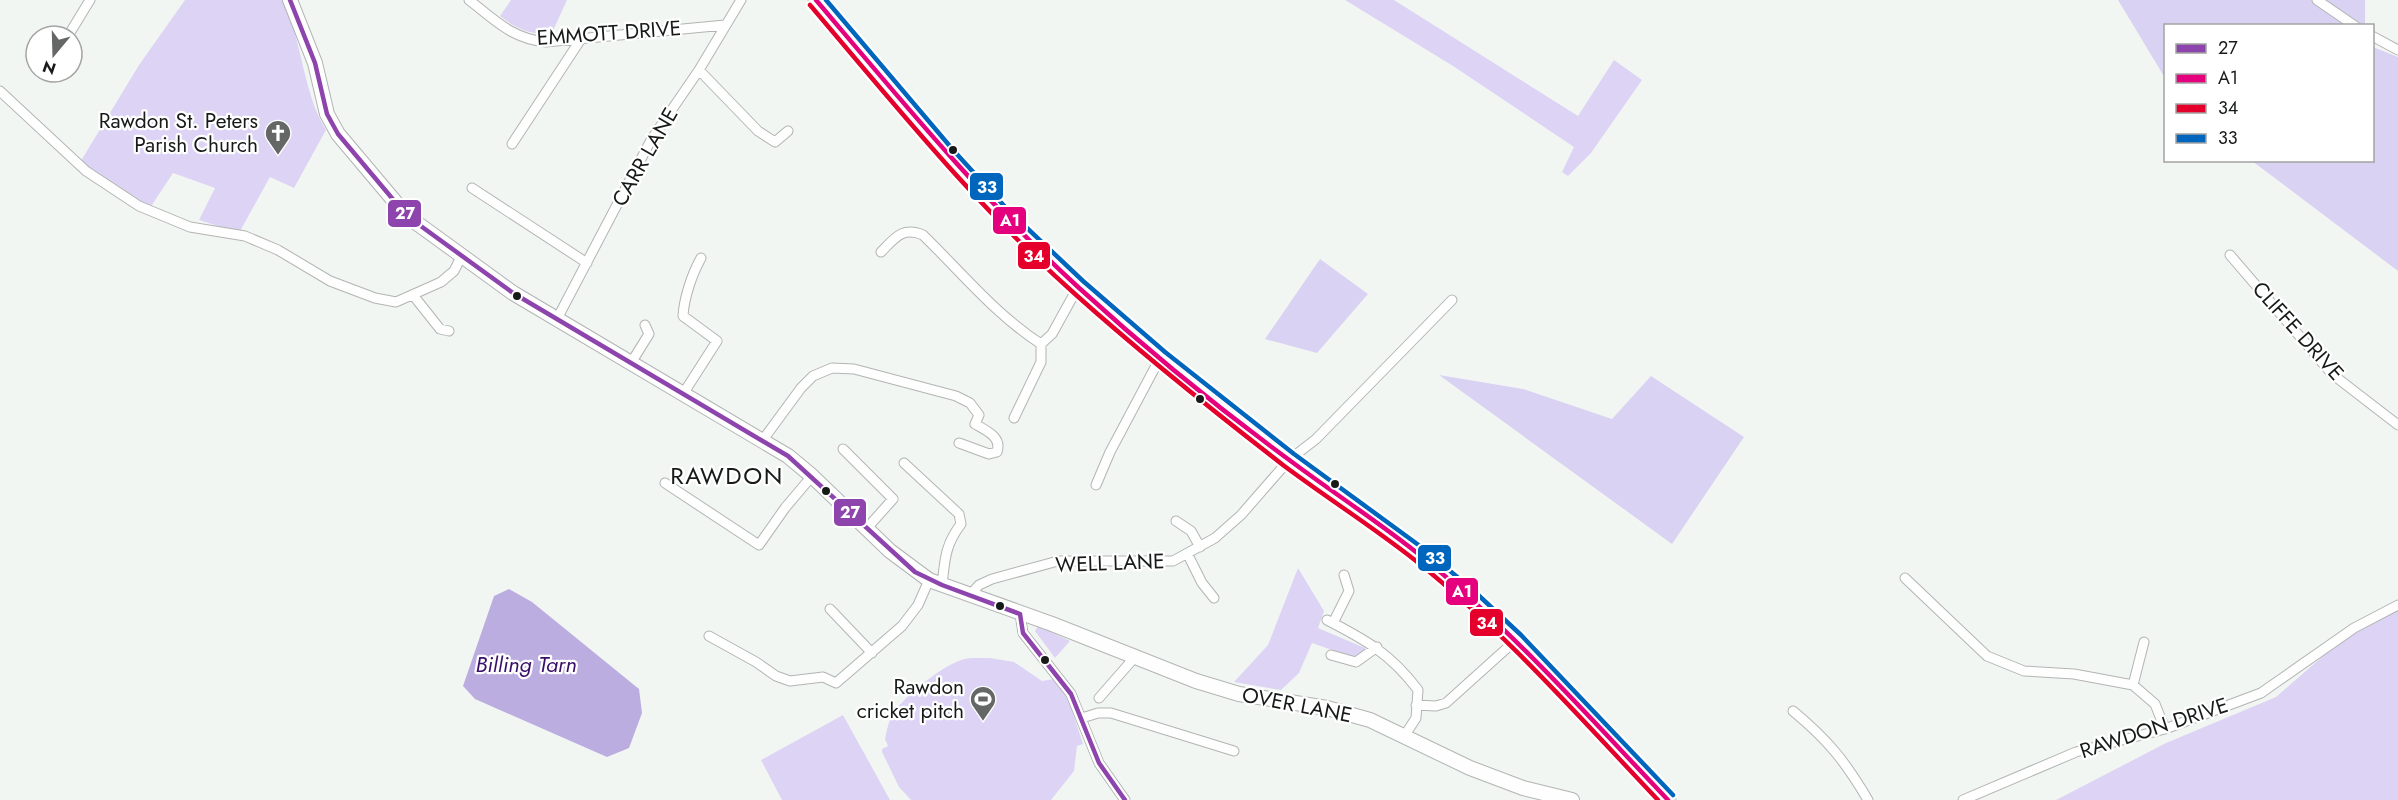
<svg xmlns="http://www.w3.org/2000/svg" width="2398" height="800" font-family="Jost,sans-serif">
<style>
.green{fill:#ddd4f5}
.forest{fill:#dad2f3}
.water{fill:#bcade1}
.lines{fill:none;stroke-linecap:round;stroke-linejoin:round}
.street-casing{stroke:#b2b5b3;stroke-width:11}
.secondary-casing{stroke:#b2b5b3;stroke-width:16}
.primary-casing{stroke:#b1beb4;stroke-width:17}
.street{stroke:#fdfefd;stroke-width:9}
.secondary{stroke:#fdfefd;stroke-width:14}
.primary{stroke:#edf4ef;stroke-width:15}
.bus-1-casing{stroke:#fff;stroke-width:9}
.bus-2-casing{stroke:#fff;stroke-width:9}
.bus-3-casing{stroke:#fff;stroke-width:9}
.bus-4-casing{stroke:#fff;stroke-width:9}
.bus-1{stroke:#8e44ad;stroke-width:4.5}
.bus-2{stroke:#e5007d;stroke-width:4.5}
.bus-3{stroke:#e4002b;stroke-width:4.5}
.bus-4{stroke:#0065bd;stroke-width:4.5}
.bus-dot{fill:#171a18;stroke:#fff;stroke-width:2}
.labels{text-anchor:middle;stroke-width:4.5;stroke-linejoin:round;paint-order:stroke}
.street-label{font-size:21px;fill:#171a18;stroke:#fff}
.poi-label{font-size:21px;fill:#171a18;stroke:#fff;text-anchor:end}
.water-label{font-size:22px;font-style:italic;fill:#391069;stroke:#fff}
.quarter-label{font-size:24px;letter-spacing:1.5px;fill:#171a18;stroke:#fff}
.line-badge{stroke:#fff;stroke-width:2}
.badge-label{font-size:16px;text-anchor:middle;font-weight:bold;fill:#fff}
</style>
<rect width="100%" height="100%" fill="#f2f6f3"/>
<path class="green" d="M185 0H282C303 40 302 91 326 130L294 188 270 177 239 233 199 220 215 188 173 173 148 211 79 164 139 65Z
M511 0H567L551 35C530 34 516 29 500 16Z
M1345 0H1394L1578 116 1614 60 1642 80 1591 153 1568 176 1562 172 1574 147 1453 66Z
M1298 568 1324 611 1318 628 1365 648 1364 652 1355 658 1312 643 1299 673 1281 690 1234 682 1268 645Z
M2398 610V800H2056L2166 743 2276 697 2346 636Z
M1038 626 1070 641 1055 658 1035 631Z
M971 658H990L1014 662 1042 681 1054 679 1069 701 1083 744 1077 746 1074 771 1051 800H911L899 787 882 752V749L888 746 885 739C887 730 889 719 894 712 907 694 949 659 971 658Z
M843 715 890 800H782L761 760Z"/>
<path class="forest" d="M2118 0H2365V25L2166 26 2165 78Z
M2373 47 2398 57V271L2252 161 2372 160Z
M1320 259 1368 294 1317 353 1265 339Z
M1439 375 1523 389 1612 419 1651 376 1744 437 1672 544Z"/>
<path class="water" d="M509 589 532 602 639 689 642 713 629 748 607 757 475 699 463 686 494 596Z"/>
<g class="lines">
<g class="street-casing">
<path id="street" d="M469 0C495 20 512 39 546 42L725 25
M2317 0 2355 26
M68 36 90 0
M2372 36 2398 50
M699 70 758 131 775 142 788 131
M0 91 86 171 139 206 190 227 245 236 278 250 330 281 375 298 396 302 441 282 454 271 461 257
M512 144 581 39
M472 188 587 263
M881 252C894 239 902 226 923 235 961 272 996 315 1041 344
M2230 255 2332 374 2398 425
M413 295 440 329 449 331
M557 319 651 140 699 70 741 0
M631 363 649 334 645 325
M683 394 717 341 683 316C684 298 692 274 701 258
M1014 418 1041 362V344L1052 334 1078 287
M762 441 801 388 813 376 832 368 854 369 956 396 970 403 979 415 975 424C987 431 1002 437 997 452L989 454 959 443
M843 449 893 499 867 528
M904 463 959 514 961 524C945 545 945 559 942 585
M665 483 759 545 785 508 812 476
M1096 485 1110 452 1160 358
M1176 521 1191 531 1200 547
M1188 555 1202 583 1214 598
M1905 578 1987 656 2024 671 2074 674 2133 685 2155 704 2165 729
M970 595 979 585 992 579 1058 561H1173L1215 538 1241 515 1289 460 1316 439 1452 300
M830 609 872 653
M1020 614 1023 633 1071 694 1099 763 1125 800
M1327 620C1366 640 1391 654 1418 690L1416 718 1405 735
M1333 623 1349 591 1344 575
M709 636 756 662 776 676 790 681 823 677 836 683 902 626 918 605 929 580
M1331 655 1356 662 1377 647
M2133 685 2144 642
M1099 698 1134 658
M1416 705 1436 706 1446 703 1516 640
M1793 711C1828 740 1845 761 1868 800
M1082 718 1098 713H1111L1234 751
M1963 800 2076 752 2165 729 2261 693 2354 628 2398 605"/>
</g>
<g class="secondary-casing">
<path id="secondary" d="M290 0 315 63 327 114 338 134 407 216 513 293 788 456 812 476 890 551 929 580 1052 624 1196 681 1239 694 1327 708 1370 720 1470 768 1523 788 1572 800"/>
</g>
<g class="primary-casing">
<path id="primary" d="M816 0 948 156 1002 214 1078 287 1160 358 1289 460 1420 555 1470 598 1516 640 1668 800"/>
</g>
<use href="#street" class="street"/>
<use href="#secondary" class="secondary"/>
<use href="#primary" class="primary"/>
<g class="bus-1-casing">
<path id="bus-1" d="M290 0 315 63 327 114 338 134 407 216 513 293 788 456 915 572 942 585 1020 614
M1020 614 1023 633 1071 694 1099 763 1125 800"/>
</g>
<g class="bus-2-casing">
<path id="bus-2" d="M816 0C900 99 982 199 1078 287 1146 349 1218 408 1292 462 1335 494 1380 523 1421 556 1511 629 1588 716 1668 800"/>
</g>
<g class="bus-3-casing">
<path id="bus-3" d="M810 5C895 105 977 207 1075 294 1142 354 1212 410 1283 465 1327 498 1373 527 1416 561 1505 632 1580 718 1658 800"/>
</g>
<g class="bus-4-casing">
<path id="bus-4" d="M826 0 954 151 1007 209 1083 281 1165 352 1294 454 1424 549 1475 592 1521 635 1673 795"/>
</g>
<use href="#bus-1" class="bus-1"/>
<use href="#bus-2" class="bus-2"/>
<use href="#bus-3" class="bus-3"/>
<use href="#bus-4" class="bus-4"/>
</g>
<defs>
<g id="church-pin" transform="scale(1.35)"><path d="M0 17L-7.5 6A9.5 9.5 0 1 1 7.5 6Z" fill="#646765" stroke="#fff"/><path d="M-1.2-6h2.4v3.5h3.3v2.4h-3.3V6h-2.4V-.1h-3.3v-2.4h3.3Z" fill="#fff"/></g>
<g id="stadium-pin" transform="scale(1.35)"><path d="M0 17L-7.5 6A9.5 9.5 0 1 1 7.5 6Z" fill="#646765" stroke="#fff"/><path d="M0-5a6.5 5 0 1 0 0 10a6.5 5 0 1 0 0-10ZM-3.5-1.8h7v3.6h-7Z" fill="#fff"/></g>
</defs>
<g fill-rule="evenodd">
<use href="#church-pin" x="278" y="133"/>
<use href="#stadium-pin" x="983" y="699"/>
</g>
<g class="bus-dot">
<circle cx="953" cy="150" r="5"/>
<circle cx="517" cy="296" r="5"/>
<circle cx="1200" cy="399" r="5"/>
<circle cx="1335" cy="484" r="5"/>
<circle cx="826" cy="491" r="5"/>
<circle cx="1000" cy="606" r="5"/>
<circle cx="1045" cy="660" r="5"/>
</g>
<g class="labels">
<g class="street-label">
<text transform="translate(609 33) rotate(-4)" y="7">EMMOTT DRIVE</text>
<text transform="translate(645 157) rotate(-60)" y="7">CARR LANE</text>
<text transform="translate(2298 331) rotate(48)" y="7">CLIFFE DRIVE</text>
<text transform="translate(1110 563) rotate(-2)" y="7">WELL LANE</text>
<text transform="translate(1297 705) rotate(11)" y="7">OVER LANE</text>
<text transform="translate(2154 728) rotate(-18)" y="7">RAWDON DRIVE</text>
</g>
<g class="poi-label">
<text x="258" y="128">Rawdon St. Peters<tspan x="258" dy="24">Parish Church</tspan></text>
<text x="964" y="694">Rawdon<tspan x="964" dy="24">cricket pitch</tspan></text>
</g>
<g class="water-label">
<text x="526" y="672">Billing Tarn</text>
</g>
<g class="quarter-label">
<text x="727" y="484">RAWDON</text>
</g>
</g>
<g class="line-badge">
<rect x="969" y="172" width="35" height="29" rx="6" fill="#0065bd"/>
<rect x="387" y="199" width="35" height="29" rx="6" fill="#8e44ad"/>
<rect x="992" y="206" width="35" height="29" rx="6" fill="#e5007d"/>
<rect x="1017" y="241" width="34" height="29" rx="6" fill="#e4002b"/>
<rect x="833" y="498" width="34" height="29" rx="6" fill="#8e44ad"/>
<rect x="1417" y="544" width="35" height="28" rx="6" fill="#0065bd"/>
<rect x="1445" y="577" width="34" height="29" rx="6" fill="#e5007d"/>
<rect x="1469" y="608" width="35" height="29" rx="6" fill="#e4002b"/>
</g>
<g class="badge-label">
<text x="987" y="193">33</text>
<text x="405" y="219">27</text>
<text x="1010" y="226">A1</text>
<text x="1034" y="262">34</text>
<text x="850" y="518">27</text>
<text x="1435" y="564">33</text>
<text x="1462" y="597">A1</text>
<text x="1487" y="629">34</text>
</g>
<rect x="2164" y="24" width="210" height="138" fill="#ffffff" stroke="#a2a3a3" stroke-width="1.5"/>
<rect x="2176" y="44" width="30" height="9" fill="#8e44ad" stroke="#a2a3a3" stroke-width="1.5"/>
<text x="2218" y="54" font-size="18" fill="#171a18">27</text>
<rect x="2176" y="74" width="30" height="9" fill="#e5007d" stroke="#a2a3a3" stroke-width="1.5"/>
<text x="2218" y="84" font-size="18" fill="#171a18">A1</text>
<rect x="2176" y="104" width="30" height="9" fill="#e4002b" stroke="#a2a3a3" stroke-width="1.5"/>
<text x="2218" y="114" font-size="18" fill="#171a18">34</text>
<rect x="2176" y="134" width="30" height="9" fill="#0065bd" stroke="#a2a3a3" stroke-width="1.5"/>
<text x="2218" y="144" font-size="18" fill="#171a18">33</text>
<g transform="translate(54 54) rotate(199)"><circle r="28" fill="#ffffff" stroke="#a2a3a3" stroke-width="1.5"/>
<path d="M0-4.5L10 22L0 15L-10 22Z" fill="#646765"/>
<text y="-9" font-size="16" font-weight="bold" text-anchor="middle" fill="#171a18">N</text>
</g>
</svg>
